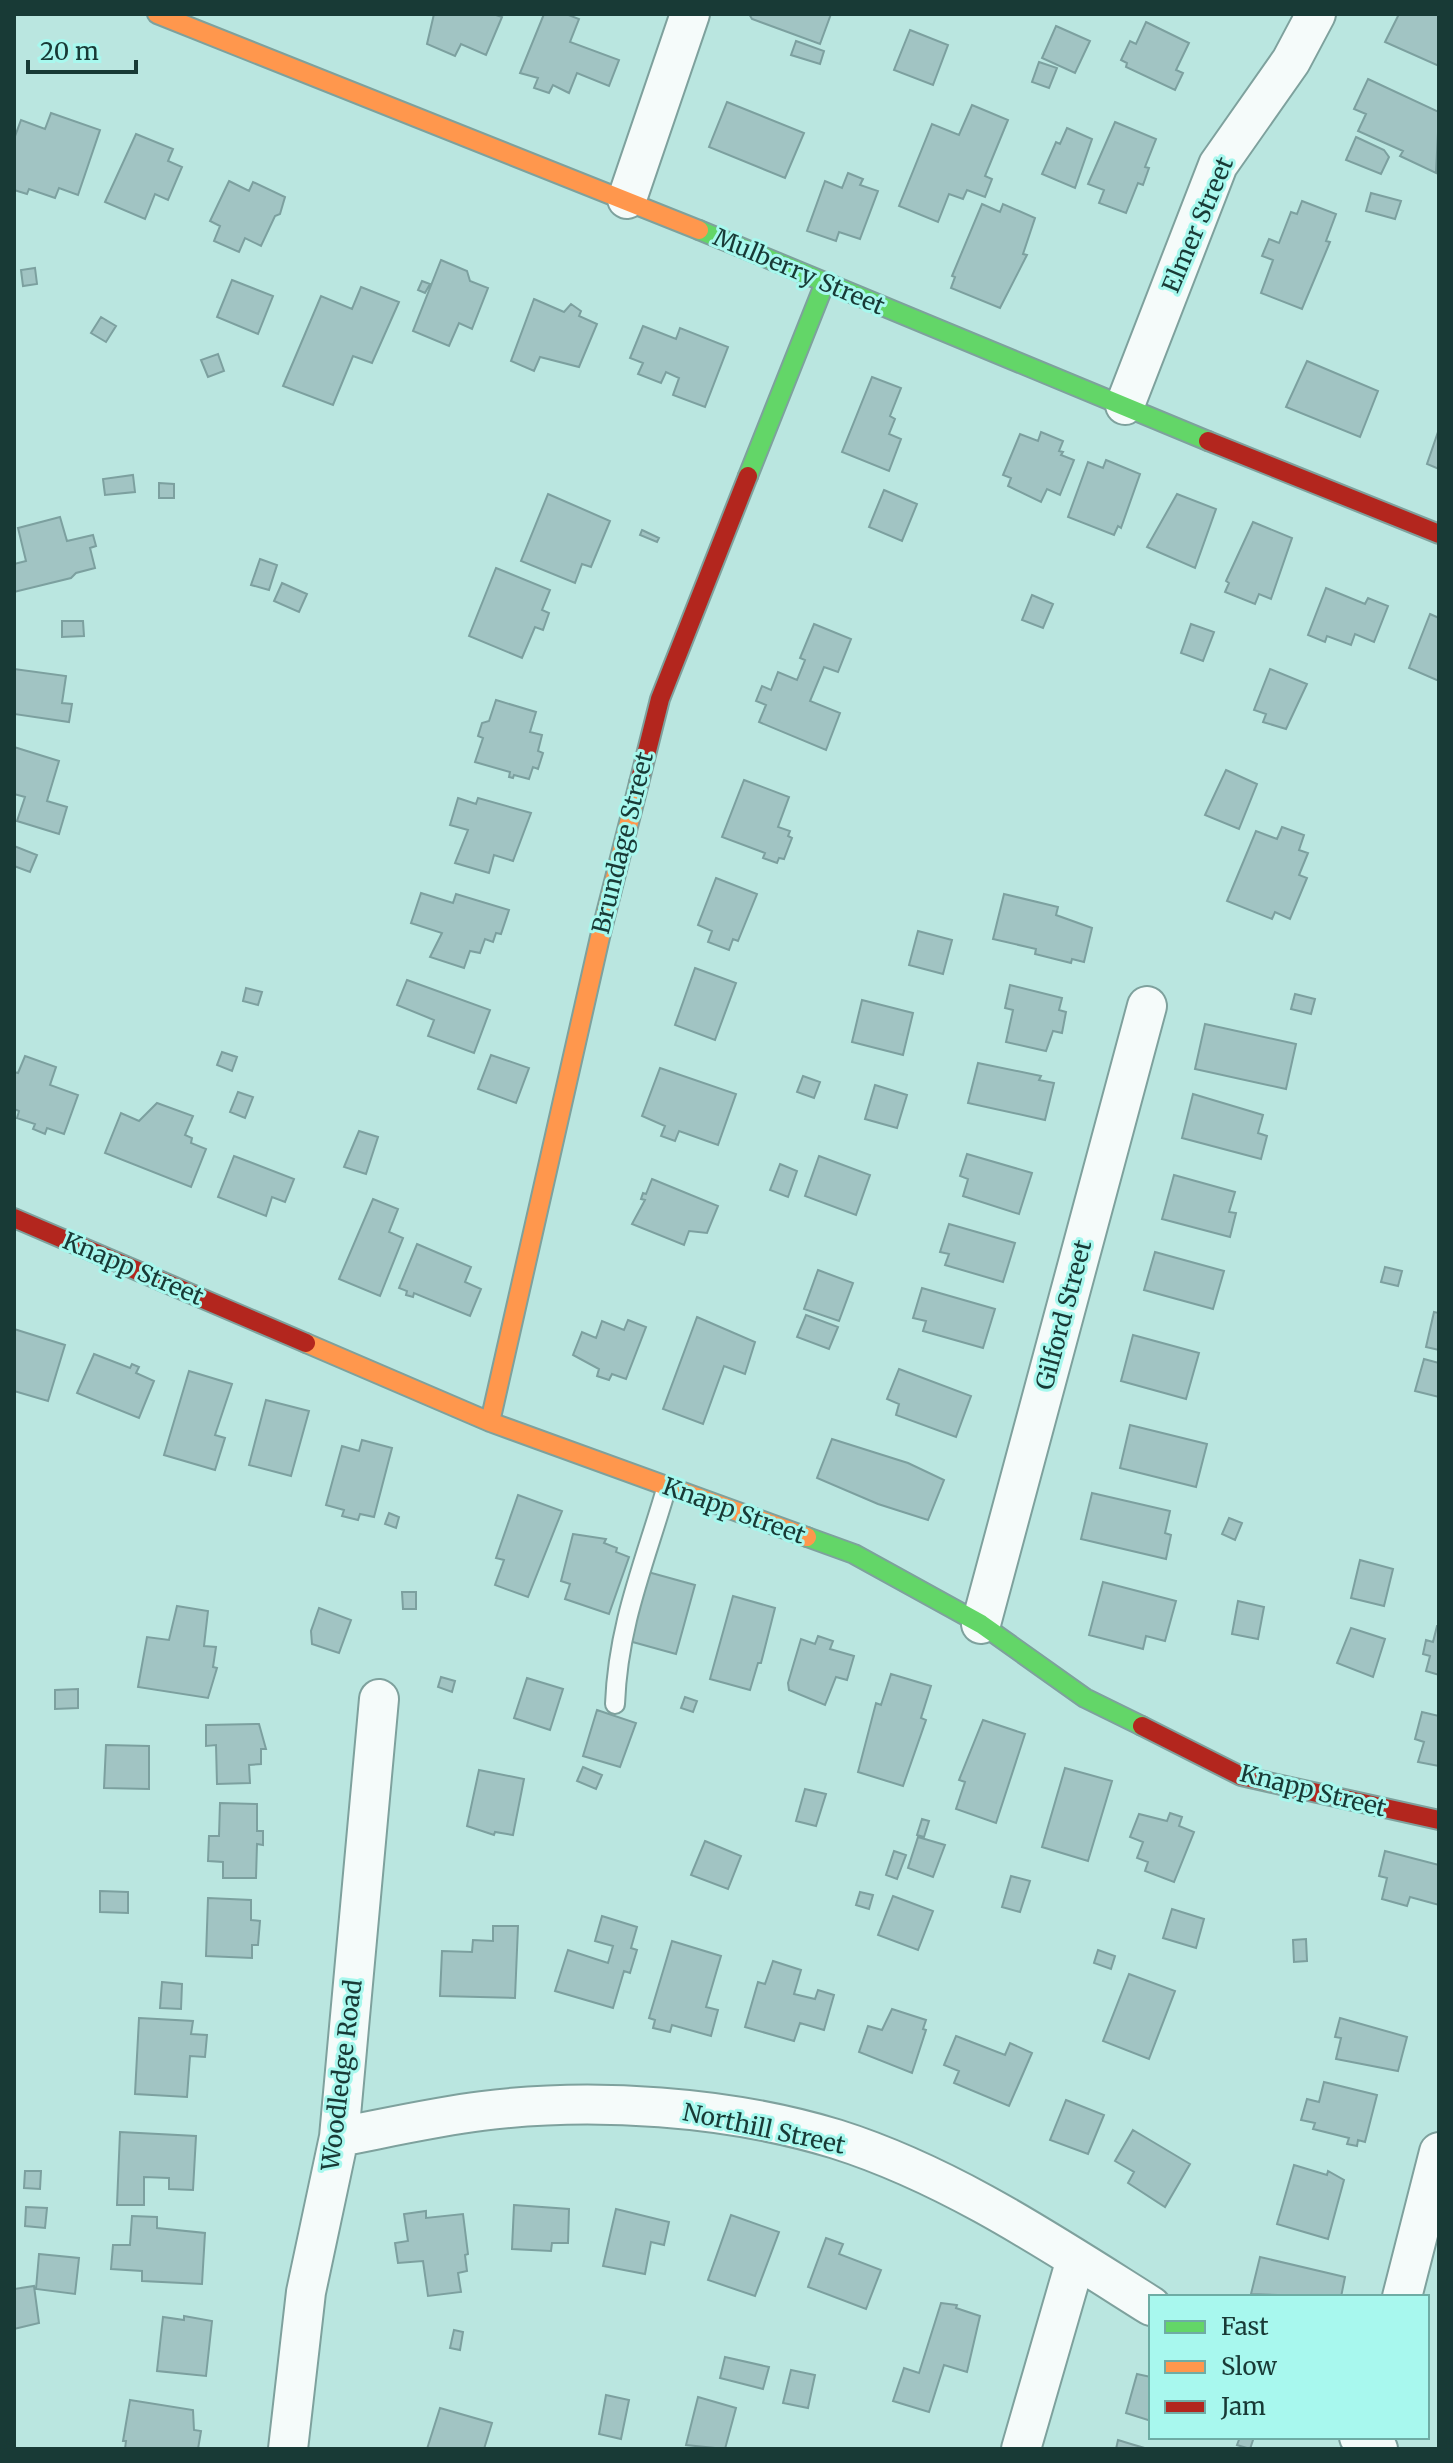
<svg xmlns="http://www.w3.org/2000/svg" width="1453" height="2463" font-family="Merriweather,serif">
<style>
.building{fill:#a1c4c3;stroke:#7ca09f;stroke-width:2}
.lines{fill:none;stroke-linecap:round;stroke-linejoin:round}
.lane-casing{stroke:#7ea19d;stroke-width:22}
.street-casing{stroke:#7ea19d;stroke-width:42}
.fast-casing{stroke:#7ea19d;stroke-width:22}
.slow-casing{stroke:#7ea19d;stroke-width:22}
.jam-casing{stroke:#7ea19d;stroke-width:22}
.lane{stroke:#f5fbfa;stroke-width:18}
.street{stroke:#f5fbfa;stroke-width:38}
.fast{stroke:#63d668;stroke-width:18}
.slow{stroke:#ff974d;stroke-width:18}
.jam{stroke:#b3261e;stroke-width:18}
.labels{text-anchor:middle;stroke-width:6;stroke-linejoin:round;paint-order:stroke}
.street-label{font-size:24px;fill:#183a36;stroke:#a8f8ee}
</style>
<rect width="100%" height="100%" fill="#bae6e0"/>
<path class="building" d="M434 14H493L502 17 486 55 461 44 455 56 427 44Z
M544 14H566L579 19 570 42 619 60 609 86 577 73 569 93 553 85 549 93 534 88 538 78 520 73Z
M749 14H831L820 44 752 19Z
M1399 14H1439V66L1385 42Z
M1146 22 1189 43 1176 70 1183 73 1175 90 1126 67 1127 63 1121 60 1130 41 1136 44Z
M1056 26 1090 41 1075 73 1042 58Z
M910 30 948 45 933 85 894 70Z
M796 41 824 51 820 64 791 55Z
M1039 62 1057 68 1049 88 1032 82Z
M1368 79 1439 112 1436 173 1400 156 1403 151 1358 131 1366 114 1354 109Z
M727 102 804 133 785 178 709 147Z
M972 105 1008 120 985 176 992 179 985 197 967 190 963 199 949 194 938 222 899 206 932 124 959 135Z
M51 113 100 130 78 195 59 188 55 198 29 189 27 194 14 190V139L21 120 45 129Z
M1115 122 1156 139 1145 167 1149 168 1143 185 1138 183 1126 213 1099 203 1104 190 1088 184Z
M1067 128 1092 139 1075 188 1042 174 1056 142 1060 144Z
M136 134 173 149 168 161 182 167 168 200 155 194 145 219 105 202Z
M1356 137 1384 150 1389 157 1381 174 1346 160Z
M848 173 863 179 860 185 878 191 860 239 839 232 836 241 807 231 825 181 842 188Z
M229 181 249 191 253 182 285 197 280 214 275 216 261 246 245 238 239 252 214 241 220 226 210 221Z
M1371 193 1401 201 1395 219 1366 211Z
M1302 201 1336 214 1326 241 1330 242 1302 309 1261 293 1273 260 1262 256 1269 239 1279 243 1291 212 1297 214Z
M982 204 1000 212 1003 204 1035 218 1023 254 1027 255 1000 308 951 288 955 277 952 276Z
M441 260 467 271 470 281 488 288 472 329 459 323 449 346 413 331Z
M35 268 37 284 23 286 21 270Z
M232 280 273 296 258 334 217 317Z
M422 281 430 284 425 293 418 290Z
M361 287 399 302 372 363 353 356 333 405 283 386 321 296 352 309Z
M534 299 564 312 571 304 581 311 579 316 597 324 579 367 540 357 534 371 511 361Z
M101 317 116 326 106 342 91 333Z
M643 326 676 339 680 328 728 347 705 407 673 395 679 378 666 372 661 383 638 374 643 363 630 358Z
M218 354 224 371 208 377 201 360Z
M1307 361 1378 391 1360 437 1286 407Z
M872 377 901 388 890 416 895 419 889 434 901 439 889 471 842 452Z
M1439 429V469L1427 464Z
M1041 432 1063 441 1059 451 1063 452 1061 455 1074 460 1060 495 1047 489 1041 502 1008 486 1011 478 1003 475 1020 434 1038 441Z
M1106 460 1140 474 1121 528 1118 526 1114 535 1068 517 1088 462 1103 468Z
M133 475 135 492 105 495 103 479Z
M159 483 174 484V498H159Z
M884 490 917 504 902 541 869 527Z
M548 494 610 521 591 567 582 564 575 583 521 561Z
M1177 494 1216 509 1195 568 1147 547Z
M60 517 67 541 93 535 96 546 90 548 95 568 76 573 71 578 14 592V564L26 561 18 528Z
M1253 522 1292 538 1271 599 1259 594 1255 604 1225 592 1229 583 1226 581Z
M642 530 659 538 657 542 640 535Z
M260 559 277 565 269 590 251 585Z
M496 568 550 590 542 610 549 613 543 630 535 627 522 658 469 636Z
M282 583 307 594 299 612 274 601Z
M1326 588 1365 604 1368 598 1388 606 1374 642 1355 634 1351 645 1327 636 1325 642 1308 635Z
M1032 595 1053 604 1043 628 1022 620Z
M1430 614 1439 618V681L1409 668Z
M62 621H83L84 636 62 637Z
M814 624 851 639 838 672 824 667 810 701 840 713 826 750 759 722 766 705 756 701 762 686 771 690 778 672 797 680 805 660 800 658Z
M1191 624 1214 632 1203 661 1181 653Z
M14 669 66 676 62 703 72 704 69 722 14 714Z
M1270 669 1307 684 1286 729 1263 722 1266 714 1254 710Z
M496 700 536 712 530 732 542 735 538 751 543 753 538 769 533 767 529 779 514 775 513 778 509 777 510 772 475 762 483 738 478 736 482 723 489 721Z
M14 747 59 761 47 801 67 807 59 834 17 821 25 797 14 794Z
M1226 770 1257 784 1239 829 1205 815Z
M744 780 789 797 778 827 790 831 788 836 792 838 784 859 779 858 777 863 763 858 765 853 722 837Z
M458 798 476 804 478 798 531 813 513 861 494 855 489 873 455 863 468 830 450 825Z
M1282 827 1304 835 1299 850 1308 853 1299 875 1307 878 1290 919 1275 912 1272 919 1227 901 1256 831 1277 839Z
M14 846 37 855 30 872 14 866Z
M716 878 757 894 738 941 733 939 729 950 708 942 712 931 698 925Z
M421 893 453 903 456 894 509 910 501 934 496 933 493 942 485 939 480 953 470 951 464 968 430 957 442 933 411 923Z
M1004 894 1058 907 1056 915 1092 928 1084 962 1072 959 1071 963 1035 954 1036 949 993 939Z
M918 931 952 940 943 974 909 965Z
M695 968 736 983 715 1040 675 1025Z
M407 980 490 1010 474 1053 428 1036 434 1020 397 1005Z
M1010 985 1062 998 1059 1010 1066 1012 1062 1033 1053 1031 1046 1051 1006 1042 1013 1010 1005 1008Z
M246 988 262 992 258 1005 243 1001Z
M1295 994 1315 999 1311 1014 1291 1009Z
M862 1000 913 1013 903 1055 852 1042Z
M1205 1024 1296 1044 1286 1089 1195 1069Z
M222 1052 237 1057 232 1071 217 1065Z
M491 1055 529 1068 516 1103 478 1089Z
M25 1056 56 1067 50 1085 78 1095 64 1134 47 1128 45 1134 33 1129 35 1124 17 1118 19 1111 14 1109V1072L18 1073Z
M978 1063 1041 1076 1039 1080 1054 1083 1045 1120 968 1103Z
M660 1068 736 1094 718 1145 679 1131 675 1141 661 1136 665 1126 642 1116Z
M803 1076 820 1082 814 1098 797 1092Z
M875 1085 907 1095 897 1128 865 1119Z
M238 1092 253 1097 245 1118 230 1112Z
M1193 1094 1263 1115 1258 1133 1267 1136 1261 1159 1182 1138Z
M157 1103 193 1116 185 1135 192 1138 191 1143 206 1149 191 1187 105 1153 121 1113 139 1121Z
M359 1131 378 1137 366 1174 344 1167Z
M967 1154 1032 1173 1019 1214 963 1196 968 1179 960 1176Z
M234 1156 294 1179 285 1202 272 1197 266 1216 218 1197Z
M819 1156 870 1175 856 1215 805 1196Z
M780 1164 797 1171 788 1197 770 1190Z
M1174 1175 1235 1192 1229 1212 1236 1213 1230 1237 1162 1219Z
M652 1179 718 1206 707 1233 689 1231 684 1245 632 1224 645 1200 641 1199 643 1193 646 1194Z
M373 1199 398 1209 389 1232 403 1238 380 1296 339 1279Z
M949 1224 1015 1243 1003 1282 945 1265 949 1254 940 1252Z
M417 1244 471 1267 465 1282 481 1289 470 1316 414 1293 413 1297 406 1295 407 1291 399 1288Z
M1155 1252 1224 1271 1213 1309 1144 1290Z
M1385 1267 1402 1271 1398 1286 1381 1282Z
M818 1270 853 1283 839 1321 804 1309Z
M922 1288 995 1309 983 1348 923 1331 926 1321 913 1318Z
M1434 1312 1439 1313V1350L1426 1347Z
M806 1315 838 1327 829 1349 797 1337Z
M697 1317 755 1342 745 1374 724 1366 703 1424 663 1409Z
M628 1320 646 1327 626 1379 612 1374 609 1380 597 1376 599 1369 573 1355 582 1332 596 1338 602 1321 624 1330Z
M14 1329 65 1345 48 1401 14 1391Z
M1133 1335 1199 1353 1186 1399 1121 1381Z
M94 1354 130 1368 132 1364 139 1367 136 1373 154 1381 139 1418 77 1393Z
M1424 1359 1439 1363V1397L1415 1391Z
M899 1369 971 1396 956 1437 896 1415 899 1404 887 1399Z
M189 1371 232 1384 215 1435 225 1438 215 1470 164 1455Z
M266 1400 309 1411 291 1476 249 1465Z
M1130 1425 1207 1444 1196 1487 1120 1468Z
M832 1439 908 1463 944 1480 928 1520 878 1504 817 1478Z
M362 1440 392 1448 374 1517 360 1514 358 1520 342 1516 344 1510 326 1505 342 1446 359 1451Z
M1092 1493 1170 1511 1165 1533 1171 1535 1166 1559 1081 1539Z
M518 1495 562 1511 528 1597 495 1585 504 1560 496 1558Z
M389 1513 399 1517 396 1528 385 1524Z
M1229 1518 1242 1523 1235 1540 1222 1534Z
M573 1534 606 1539 604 1543 617 1548 616 1552 629 1557 609 1614 565 1599 570 1584 561 1581Z
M1360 1560 1393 1569 1384 1606 1351 1598Z
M648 1572 695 1585 676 1654 629 1641Z
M1103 1582 1176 1601 1165 1641 1146 1636 1143 1649 1089 1635Z
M402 1592H416V1609H403Z
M733 1596 775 1608 761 1663H758L750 1690 710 1679Z
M1238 1601 1264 1607 1258 1639 1232 1634Z
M177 1606 208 1611 204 1646 216 1647 213 1667 217 1668 208 1698 138 1687 147 1637 169 1640Z
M319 1608 351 1620 339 1653 312 1644 311 1631Z
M1437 1626H1439V1675L1426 1671 1430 1656 1423 1654 1426 1640 1433 1642Z
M1351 1628 1385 1639 1373 1677 1337 1663Z
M818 1636 833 1641 830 1649 854 1656 847 1680 836 1677 825 1705 789 1690 788 1683 801 1639 815 1644Z
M891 1674 931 1686 921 1718 926 1720 903 1786 858 1772 876 1703 881 1705Z
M441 1677 455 1681 452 1692 438 1687Z
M527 1678 563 1689 550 1730 514 1718Z
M78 1689V1708L55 1709V1690Z
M685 1697 697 1701 693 1712 681 1708Z
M597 1710 636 1723 620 1767 583 1756Z
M1422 1712 1439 1716V1766L1418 1762 1424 1742 1415 1739Z
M983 1720 1025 1734 996 1823 956 1809 965 1782 959 1780Z
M259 1724 266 1749H261V1764L249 1765 250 1783 217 1784 216 1745 206 1746V1725Z
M106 1745 149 1746V1789L104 1788Z
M583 1767 602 1775 596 1789 577 1781Z
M1065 1768 1112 1781 1088 1861 1042 1847Z
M479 1770 524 1779 513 1835 495 1832 494 1835 467 1826Z
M805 1789 826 1794 816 1826 796 1821Z
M220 1803 257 1804V1831H263V1845L257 1844 256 1878H223V1862L208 1861 209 1836H219Z
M1170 1813 1182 1817 1179 1826 1194 1832 1174 1882 1145 1871 1148 1862 1137 1858 1143 1842 1130 1837 1139 1814 1167 1821Z
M922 1819 929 1821 924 1837 917 1835Z
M918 1837 945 1845 933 1877 908 1868Z
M705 1841 741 1856 728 1889 691 1875Z
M894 1851 906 1855 897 1879 886 1875Z
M1385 1851 1439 1865V1905L1410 1897 1407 1906 1382 1899 1387 1878 1379 1876Z
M1011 1876 1030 1881 1020 1912 1002 1907Z
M100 1891 128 1892V1913L100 1912Z
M860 1892 873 1895 869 1909 856 1905Z
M893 1896 933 1911 918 1950 878 1935Z
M208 1898 251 1900V1920L260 1921 258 1945H252V1958L206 1956Z
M1172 1909 1204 1919 1196 1948 1163 1938Z
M602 1916 637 1927 631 1948 637 1950 630 1973 624 1971 613 2008 555 1991 568 1950 608 1963 613 1946 595 1941Z
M493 1926H518L515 1998 440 1996 442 1951 472 1952 473 1940 493 1941Z
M1306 1939 1307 1961 1294 1962 1293 1940Z
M672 1941 721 1956 706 2007 718 2010 711 2036 672 2025 670 2032 653 2028 655 2020 649 2018Z
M1098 1950 1115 1956 1111 1969 1094 1963Z
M773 1961 801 1970 794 1994 815 1999 818 1990 834 1995 824 2030 800 2023 794 2041 745 2027 758 1982 765 1984Z
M1129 1974 1175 1991 1149 2059 1103 2041Z
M162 1982 182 1984 181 2009 160 2008Z
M892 2009 926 2020 923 2029 926 2030 912 2073 859 2052 868 2026 882 2030Z
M139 2018 193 2021 191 2034 207 2035 205 2057 190 2056 187 2097 135 2094Z
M1340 2018 1407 2037 1398 2071 1336 2059 1341 2038 1335 2037Z
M956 2036 1005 2055 1010 2043 1032 2053 1009 2106 954 2083 959 2071 944 2065Z
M1324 2082 1377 2095 1365 2142 1358 2140 1357 2146 1347 2144 1349 2138 1313 2129 1315 2123 1301 2120 1307 2099 1319 2102Z
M1066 2100 1104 2115 1088 2154 1050 2140Z
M1133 2130 1190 2164 1165 2207 1128 2183 1134 2172 1115 2161Z
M120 2132 196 2136 193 2190 169 2189V2178L144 2177V2205H117Z
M1294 2165 1327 2175 1328 2171 1344 2180 1328 2239 1277 2224Z
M25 2171H41L40 2189 24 2188Z
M514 2205 569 2209 568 2243H552L551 2251 512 2249Z
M26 2207 47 2208 45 2228 25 2226Z
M616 2209 669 2222 664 2245 651 2242 645 2274 603 2266Z
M426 2211V2218L463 2214 468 2254 465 2255 467 2271 458 2273 461 2292 428 2296 423 2261 398 2263 395 2243 408 2241 404 2214Z
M731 2215 779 2232 755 2296 708 2280Z
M132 2216 157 2217V2228L205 2233 202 2284 142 2281V2271L111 2269 113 2245H130Z
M826 2238 843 2244 839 2254 881 2270 866 2309 808 2287Z
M39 2254 79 2258 75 2294 36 2289Z
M1260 2257 1345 2277 1341 2297 1251 2294Z
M34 2286 39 2323 14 2329V2289Z
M941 2303 957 2305 956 2308 980 2316 967 2372 944 2365 929 2412 893 2401 904 2368 919 2373Z
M184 2316 212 2321 206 2376 157 2371 163 2317 184 2320Z
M454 2330 463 2332 460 2350 450 2348Z
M725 2357 769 2367 763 2389 720 2378Z
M791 2370 815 2375 808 2408 783 2403Z
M1137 2374 1151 2377V2421L1126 2413Z
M606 2395 629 2400 621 2439 599 2434Z
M698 2397 736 2408 725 2449 686 2445Z
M130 2400 193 2410 194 2430 201 2431 198 2449H125L126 2441H123Z
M440 2408 492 2423 484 2449H427Z
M1240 2437H1254L1250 2449 1237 2445Z
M1118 2440 1131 2444 1148 2449H1116Z"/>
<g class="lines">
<g class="lane-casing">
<path id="lane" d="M615 1704C618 1624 645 1562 667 1486"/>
</g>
<g class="street-casing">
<path id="street" d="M627 199 690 14
M1125 405 1218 165 1291 61 1316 14
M981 1624 1147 1006
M339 2137C386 2128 434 2117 482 2111 593 2097 728 2106 836 2139 950 2175 1051 2243 1151 2306
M1402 2297 1439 2152
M1359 2437 1378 2449
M288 2449 306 2292 339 2137 379 1699
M1021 2449 1076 2259"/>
</g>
<g class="fast-casing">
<path id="fast" d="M699 230 1208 441
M748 476 824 285
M807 1537 854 1554 981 1624 1085 1698 1142 1726"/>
</g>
<g class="slow-casing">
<path id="slow" d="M157 14 699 230
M306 1343 490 1422 807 1537
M490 1422 600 937 639 783"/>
</g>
<g class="jam-casing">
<path id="jam" d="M1208 441 1439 534
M639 783 660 699 748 476
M14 1218 306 1343
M1142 1726 1241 1776 1439 1820"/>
</g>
<use href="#lane" class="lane"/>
<use href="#street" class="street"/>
<use href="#fast" class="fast"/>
<use href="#slow" class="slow"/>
<use href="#jam" class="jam"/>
</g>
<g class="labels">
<g class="street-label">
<text transform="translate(1198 225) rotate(-67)" y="8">Elmer Street</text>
<text transform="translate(799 272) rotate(23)" y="8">Mulberry Street</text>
<text transform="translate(623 843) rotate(-76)" y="8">Brundage Street</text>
<text transform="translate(133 1269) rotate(23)" y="8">Knapp Street</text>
<text transform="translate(1064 1315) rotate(-75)" y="8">Gilford Street</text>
<text transform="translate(734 1511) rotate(20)" y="8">Knapp Street</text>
<text transform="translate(1313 1791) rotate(14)" y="8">Knapp Street</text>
<text transform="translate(342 2075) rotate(-83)" y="8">Woodledge Road</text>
<text transform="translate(764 2129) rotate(12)" y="8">Northill Street</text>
</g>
</g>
<rect width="1453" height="2463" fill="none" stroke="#183a36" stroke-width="32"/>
<rect x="1149" y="2295" width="280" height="144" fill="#a8f8ee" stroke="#6eaca4" stroke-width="2"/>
<rect x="1165" y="2321" width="40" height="12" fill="#63d668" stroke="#6eaca4" stroke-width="2"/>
<text x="1221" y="2335" font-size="24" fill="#183a36">Fast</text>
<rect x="1165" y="2361" width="40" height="12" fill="#ff974d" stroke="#6eaca4" stroke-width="2"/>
<text x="1221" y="2375" font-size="24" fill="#183a36">Slow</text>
<rect x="1165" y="2401" width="40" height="12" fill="#b3261e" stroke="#6eaca4" stroke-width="2"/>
<text x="1221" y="2415" font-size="24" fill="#183a36">Jam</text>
<path d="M28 60v12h108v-12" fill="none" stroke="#183a36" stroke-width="4"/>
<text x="40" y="60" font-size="24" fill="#183a36" stroke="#a8f8ee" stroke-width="6" paint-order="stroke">20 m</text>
</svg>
